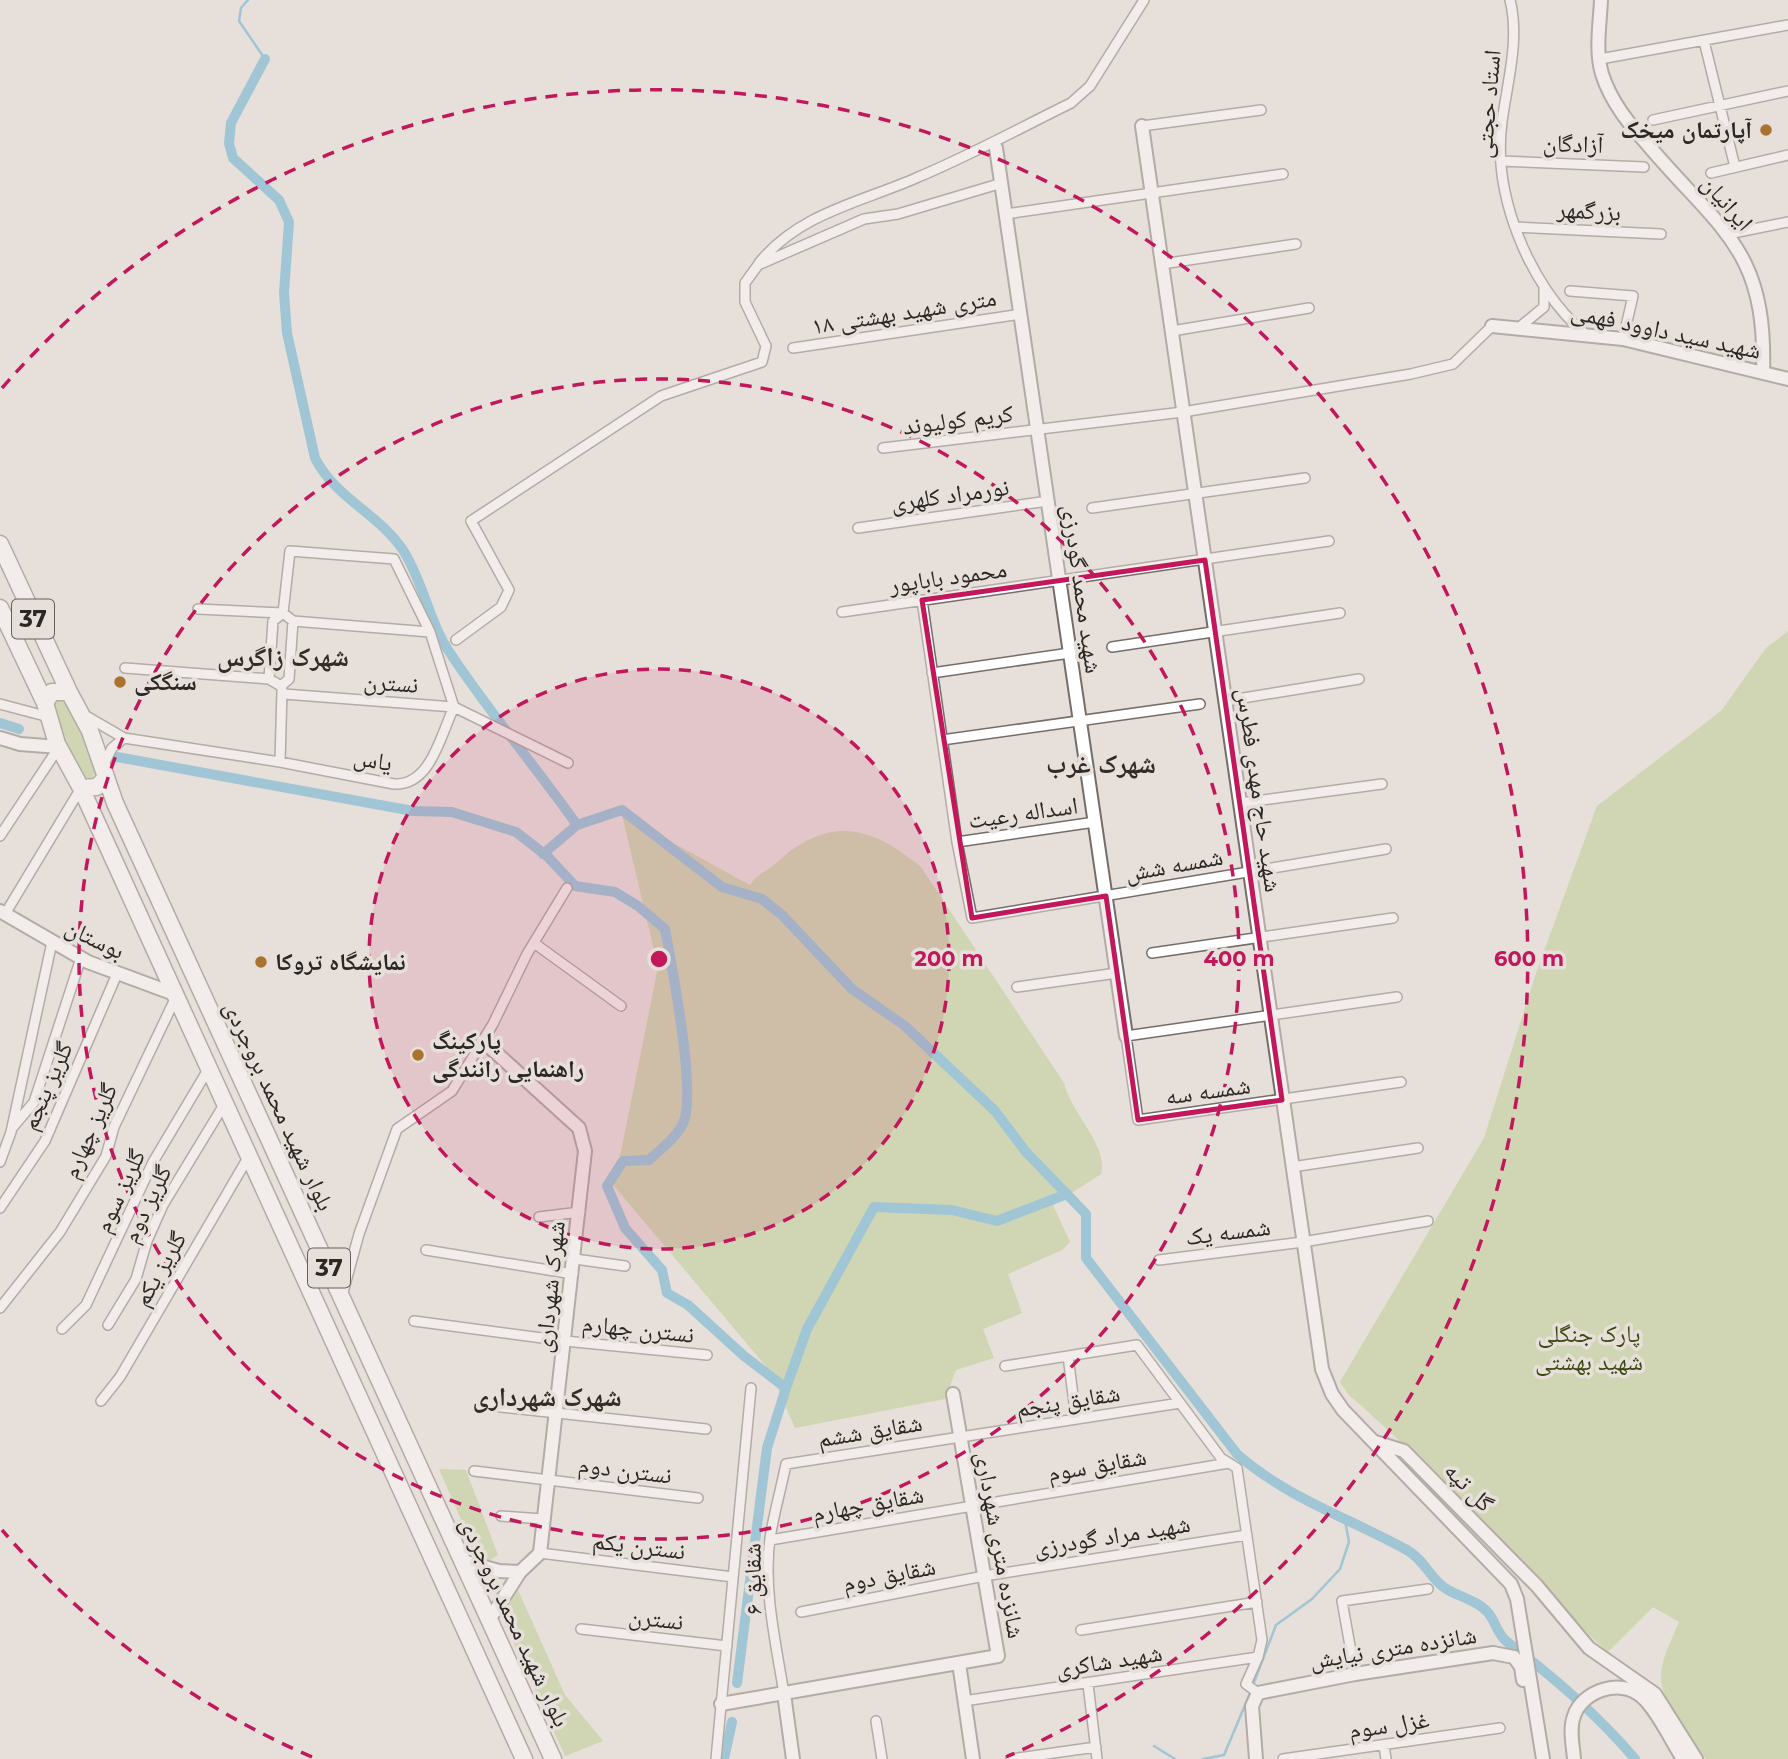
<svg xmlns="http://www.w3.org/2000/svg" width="1788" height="1759" font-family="Montserrat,'Noto Naskh Arabic',sans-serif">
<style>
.green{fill:#b4ca85}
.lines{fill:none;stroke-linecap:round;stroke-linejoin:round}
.stream{stroke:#4ba8d1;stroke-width:2.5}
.canal{stroke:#4ba8d1;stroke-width:10}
.street-casing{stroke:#746d68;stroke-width:12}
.secondary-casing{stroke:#746d68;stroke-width:16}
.highway-casing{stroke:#746d68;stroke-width:19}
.street{stroke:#fff;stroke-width:9}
.secondary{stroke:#fff;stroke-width:12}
.highway{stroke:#fff;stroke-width:16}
.marked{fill:none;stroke:#c2185b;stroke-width:5;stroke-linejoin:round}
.ring{fill:none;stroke:#c2185b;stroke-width:3.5;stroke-dasharray:12 9}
.poi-dot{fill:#a9722e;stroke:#e7dfd9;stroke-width:2.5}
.labels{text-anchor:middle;stroke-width:7;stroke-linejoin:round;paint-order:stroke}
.shield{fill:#e7dfd9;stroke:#635e5a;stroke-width:2}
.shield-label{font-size:23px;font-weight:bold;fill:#2a2724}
.street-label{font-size:24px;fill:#2a2724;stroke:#e7dfd9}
.poi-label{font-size:24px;font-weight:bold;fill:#2a2724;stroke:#e7dfd9;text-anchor:start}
.park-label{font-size:24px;fill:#3b4910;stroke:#e7dfd9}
.neighbourhood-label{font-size:26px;font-weight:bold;fill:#322c27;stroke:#e7dfd9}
.centre{fill:#c2185b;stroke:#e7dfd9;stroke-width:3.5}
.ring-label{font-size:21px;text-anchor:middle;font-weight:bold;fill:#c2185b;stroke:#e7dfd9;stroke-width:7;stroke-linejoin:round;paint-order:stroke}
</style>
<rect width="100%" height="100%" fill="#e7dfd9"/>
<path class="green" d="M1788 631V1759H1706C1694 1741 1661 1700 1661 1679 1660 1660 1672 1640 1679 1622L1653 1607 1608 1652C1580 1629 1560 1600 1535 1574 1474 1513 1414 1452 1349 1395L1340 1382 1484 1138 1536 973 1597 806 1721 711 1766 648Z
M59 700C82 707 89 752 96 772L91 779C71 778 58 723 52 706Z
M622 815 750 885C756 875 767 871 775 864 826 816 869 823 921 867L1064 1083C1071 1113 1109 1147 1101 1174L1053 1205 1070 1242 1062 1250 1008 1274 1022 1313 983 1329 994 1358 956 1370 945 1399 795 1428 770 1371 614 1186 658 967Z
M439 1469 466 1470 498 1555 488 1562 477 1556Z
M518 1590 565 1695 603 1741 565 1756 500 1613Z"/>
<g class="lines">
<path class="stream" d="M248 0 241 8 239 21 265 59
M1253 1685 1276 1625 1312 1599 1340 1569 1349 1542 1345 1520
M1154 1746 1175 1759
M1203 1759 1224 1755 1251 1691"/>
<path class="canal" d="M265 59 231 123 229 143 233 158 279 200 289 222 284 293 287 333 315 458C335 498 378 513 403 550 423 581 429 622 450 653 489 712 536 767 577 825L622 810 722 887 762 899 782 915 852 989 905 1026 995 1111 1026 1152 1086 1214V1258L1237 1454C1287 1498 1349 1518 1407 1550 1426 1561 1431 1581 1448 1590 1461 1597 1480 1602 1489 1614 1496 1623 1497 1633 1506 1641 1553 1677 1597 1714 1635 1759
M0 723 19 729
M117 757 413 811 452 812 516 832 548 857 575 886 615 892 638 906 665 929C672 967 696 1089 684 1121 679 1135 660 1150 649 1160L623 1161 607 1186 625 1228 662 1270 667 1293 688 1305 744 1356 786 1388 767 1448 737 1683
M543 854 577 825
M786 1388 807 1329 874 1207 952 1210 997 1221 1067 1194
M724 1759 732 1722"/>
<g class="street-casing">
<path id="street" d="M1510 0C1520 40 1507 83 1502 122 1492 194 1529 286 1584 333
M1704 41 1735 167
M1600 59 1788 25
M1653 120 1788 91
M1142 126 1261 110
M1501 161 1644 167
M1711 173 1788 155
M1006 214 1283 174
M1515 227 1661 234
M1728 234 1788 222
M759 263C800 213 859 203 916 178 969 156 1020 128 1071 103L1090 86 1144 0
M1162 264 1296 244
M1570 291 1633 296 1623 339
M1521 326 1544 307V288
M1172 331 1309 308
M793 348 1021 314
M883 448 1183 412 1411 374 1453 364 1492 326
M1092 508 1305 478
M858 528 1048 501
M922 600 957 842 972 918 1386 849
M842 612 1329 541
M283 613 293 621 289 679 281 686 269 679 273 621Z
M293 621 430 632
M456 640 501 607 509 590 471 521 661 396 762 362 766 346 745 302V283L758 265 864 219 898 214 1002 183
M1112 647 1340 613
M125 668 269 679
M932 673 1070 653
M284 694 454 707 568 763
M1225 701 1359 679
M0 704 49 717
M86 716 124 738 280 762 394 784C431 786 441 734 454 707L430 632 394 559 290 551 283 613 198 609
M942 740 1200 704
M280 762 282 690
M104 764 112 748 124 738
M1240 803 1382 784
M0 836 59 747
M957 842 1095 822
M5 914 81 788
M534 943 621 1006
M1152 953 1393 918
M1017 987 1117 973
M1397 997 1126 1036 1138 1120 1401 1082
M13 1127 34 1102 81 958
M0 1162 11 1132 52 942
M1292 1167 1418 1148
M0 1208 45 1141 117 974
M539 1217 580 1212
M426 1250 573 1274
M575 1259 625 1266
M1159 1260 1303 1242 1428 1221
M342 1296 359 1234 397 1129 452 1091 493 1024 527 954 567 888
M0 1308 60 1232 106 1156 114 1127 176 997
M414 1321 565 1341 707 1355
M108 1325 136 1279 147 1241 163 1205 225 1103
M62 1329 86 1305 153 1162 209 1068
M1068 1356 1076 1419
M1005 1366 1137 1345 1221 1458 1237 1468 1262 1640 1258 1657 1246 1684 1258 1693
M101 1401 120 1377 249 1156
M483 1405 706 1429
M474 1471 698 1498
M501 1516 543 1519
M770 1540 1229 1463
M540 1553 733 1577
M801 1612 984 1576 1247 1535
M581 1629 727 1646
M1081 1630 1257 1602
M1355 1674 1342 1601 1428 1589
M1088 1684 1097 1759
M784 1694C776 1643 763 1590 770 1538 774 1513 781 1489 786 1464L1180 1403
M964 1701 1258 1657
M876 1721 882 1759
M1384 1746 1386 1759
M716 1759 751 1388
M1011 1759 1096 1747
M1283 1759 1500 1728"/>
</g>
<g class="secondary-casing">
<path id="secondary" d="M1601 0C1600 24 1595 50 1602 74 1611 102 1629 124 1648 145 1721 231 1767 249 1763 373
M1142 126 1322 1369 1332 1394 1343 1410 1511 1584 1517 1599 1543 1759
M996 148 1126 1036
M1492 326 1623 339 1788 379
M0 738 20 744 59 747
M0 911 88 962 177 995
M483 1041 579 1128 585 1151 540 1553 520 1572 489 1620
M1375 1442 1404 1451 1537 1586 1589 1648 1655 1694 1696 1759
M463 1561 499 1571 520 1572
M959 1663 973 1759
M784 1694 793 1759
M721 1704 998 1656 953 1394
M1256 1759 1252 1706 1258 1693 1355 1674 1493 1653 1514 1657 1521 1667 1523 1680
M1574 1759C1573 1746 1569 1729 1574 1716 1582 1691 1620 1678 1641 1696 1656 1708 1672 1742 1683 1759"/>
</g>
<g class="highway-casing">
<path id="highway" d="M0 544 69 692
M0 608 45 703 57 744 81 788 97 787 106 777 90 731 69 692H52L45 703
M106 777 115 803 553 1759
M81 788 524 1759"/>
</g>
<use href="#street" class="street"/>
<use href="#secondary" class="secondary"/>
<use href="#highway" class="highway"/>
</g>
<path d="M0 0H1788V1759H0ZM1205 560 1282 1100 1138 1120 1106 896 972 918 922 600Z" fill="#e7dfd9" fill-opacity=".55" fill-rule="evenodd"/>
<path class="marked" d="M1205 560 1282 1100 1138 1120 1106 896 972 918 922 600Z"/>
<circle cx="659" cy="959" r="290" fill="#c2185b" fill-opacity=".12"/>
<g class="ring">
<circle cx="659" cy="959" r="290"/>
<circle cx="659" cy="959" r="580"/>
<path d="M312 1757A870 870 0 0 1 2 1530M2 388A870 870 0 1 1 1006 1757"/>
</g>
<g class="poi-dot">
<circle cx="1766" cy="130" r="7"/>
<circle cx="120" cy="682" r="7"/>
<circle cx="261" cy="962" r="7"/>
<circle cx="418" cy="1055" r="7"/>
</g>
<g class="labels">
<g class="shield">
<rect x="12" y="599.5" width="42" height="39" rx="5"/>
<rect x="308" y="1248.5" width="42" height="39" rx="5"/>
</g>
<g class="shield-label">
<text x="33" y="627">37</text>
<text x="329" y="1276">37</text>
</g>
<g class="street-label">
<text transform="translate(1488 104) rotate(-85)" y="8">استاد حجتی</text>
<text transform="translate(1573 144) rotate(2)" y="8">آزادگان</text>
<text transform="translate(1727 203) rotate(49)" y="8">ایرانیان</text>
<text transform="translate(1589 211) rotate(3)" y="8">بزرگمهر</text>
<text transform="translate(904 312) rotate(-9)" y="8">۱۸ متری شهید بهشتی</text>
<text transform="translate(1666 331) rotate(12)" y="8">شهید سید داوود فهمی</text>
<text transform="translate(958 420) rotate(-7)" y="8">کریم کولیوند</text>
<text transform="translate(950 495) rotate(-8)" y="8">نورمراد کلهری</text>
<text transform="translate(948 577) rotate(-8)" y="8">محمود باباپور</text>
<text transform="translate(1082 589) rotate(82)" y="8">شهید محمد گودرزی</text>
<text transform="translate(391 683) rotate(4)" y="8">نسترن</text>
<text transform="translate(373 760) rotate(10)" y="8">یاس</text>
<text transform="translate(1259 790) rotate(82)" y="8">شهید حاج مهدی فطرس</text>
<text transform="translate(1023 813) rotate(-8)" y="8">اسداله رعیت</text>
<text transform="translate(1174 865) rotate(-10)" y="8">شمسه شش</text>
<text transform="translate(95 939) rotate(26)" y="8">بوستان</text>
<text transform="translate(47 1086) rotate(-66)" y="8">گلریز پنجم</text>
<text transform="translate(1208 1091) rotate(-8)" y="8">شمسه سه</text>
<text transform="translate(279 1106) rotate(65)" y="8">بلوار شهید محمد بروجردی</text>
<text transform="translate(90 1131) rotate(-66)" y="8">گلریز چهارم</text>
<text transform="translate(120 1191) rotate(-65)" y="8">گلریز سوم</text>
<text transform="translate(147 1204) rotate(-64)" y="8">گلریز دوم</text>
<text transform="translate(1228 1232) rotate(-7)" y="8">شمسه یک</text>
<text transform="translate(160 1269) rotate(-60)" y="8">گلریز یکم</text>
<text transform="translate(550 1287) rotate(-84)" y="8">شهرک شهرداری</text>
<text transform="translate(638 1329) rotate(6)" y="8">نسترن چهارم</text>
<text transform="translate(1068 1401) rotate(-9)" y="8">شقایق پنجم</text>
<text transform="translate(870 1431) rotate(-9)" y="8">شقایق ششم</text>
<text transform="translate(1097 1465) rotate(-10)" y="8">شقایق سوم</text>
<text transform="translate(625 1470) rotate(7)" y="8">نسترن دوم</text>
<text transform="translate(1469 1487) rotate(46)" y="8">گل تپه</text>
<text transform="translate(868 1504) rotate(-10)" y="8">شقایق چهارم</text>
<text transform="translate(1112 1536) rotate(-9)" y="8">شهید مراد گودرزی</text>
<text transform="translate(1000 1545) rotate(80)" y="8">شانزده متری شهرداری</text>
<text transform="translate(639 1546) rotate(7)" y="8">نسترن یکم</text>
<text transform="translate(889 1575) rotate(-11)" y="8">شقایق دوم</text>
<text transform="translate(753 1579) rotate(-91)" y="8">شقایق ۶</text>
<text transform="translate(656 1619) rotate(6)" y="8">نسترن</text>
<text transform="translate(515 1622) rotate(65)" y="8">بلوار شهید محمد بروجردی</text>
<text transform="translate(1393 1648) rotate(-9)" y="8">شانزده متری نیایش</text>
<text transform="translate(1109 1661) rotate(-9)" y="8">شهید شاکری</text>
<text transform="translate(1389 1725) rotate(-8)" y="8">غزل سوم</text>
</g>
<g class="poi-label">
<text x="1752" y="138" text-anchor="end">آپارتمان میخک</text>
<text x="134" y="690">سنگکی</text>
<text x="275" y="970">نمایشگاه تروکا</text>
<text x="432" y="1049">پارکینگ<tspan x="432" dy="28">راهنمایی رانندگی</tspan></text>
</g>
<g class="park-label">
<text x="1589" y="1342">پارک جنگلی<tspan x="1589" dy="28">شهید بهشتی</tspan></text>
</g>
<g class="neighbourhood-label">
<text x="283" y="666">شهرک زاگرس</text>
<text x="1101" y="773">شهرک غرب</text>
<text x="547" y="1406">شهرک شهرداری</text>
</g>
</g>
<circle cx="659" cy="959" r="10" class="centre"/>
<g class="ring-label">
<text x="949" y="966">200 m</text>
<text x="1239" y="966">400 m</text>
<text x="1529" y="966">600 m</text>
</g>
</svg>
